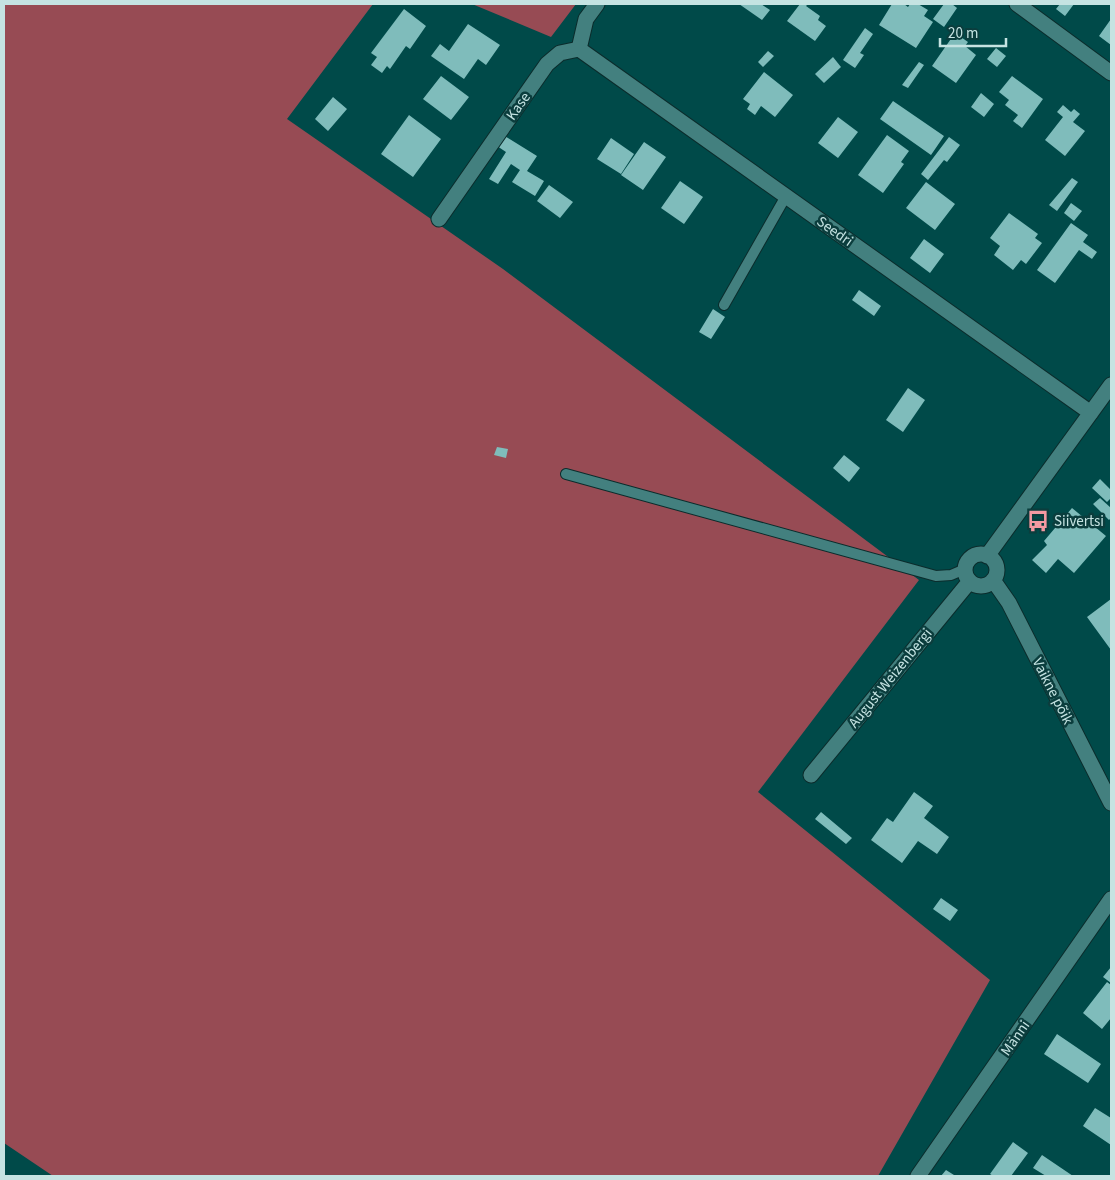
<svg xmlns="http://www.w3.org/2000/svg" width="1115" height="1180" font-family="'Source Sans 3',sans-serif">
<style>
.forest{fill:#974b54}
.building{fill:#7fbcbb}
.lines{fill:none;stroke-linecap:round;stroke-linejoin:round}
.lane-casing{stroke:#0b2c2c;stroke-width:12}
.street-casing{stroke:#0b2c2c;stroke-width:17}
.lane{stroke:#43807f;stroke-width:10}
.street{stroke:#43807f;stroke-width:15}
.labels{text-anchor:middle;stroke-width:5;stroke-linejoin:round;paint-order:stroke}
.street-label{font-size:15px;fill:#c5e3e2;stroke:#0b3d3d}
.poi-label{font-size:15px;fill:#c5e3e2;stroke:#0b3d3d;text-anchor:start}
</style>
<rect width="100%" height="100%" fill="#004a49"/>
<path class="forest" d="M4 4H373L287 119 503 269 919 580 758 792 990 980 878 1176H53L4 1143Z
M472 4H576L551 37Z"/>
<path class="building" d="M739 4H761L770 10 762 20Z
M800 4H808L806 6 820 16 818 20 826 26 815 41 787 21Z
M892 4H904L908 7 910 4H918L928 10 924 16 933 22 916 48 879 25Z
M944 4H952L957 8 944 27 933 19Z
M1060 4H1074L1065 16 1056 9Z
M404 9 426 26 410 49 406 46 390 69 387 66 382 73 371 65 377 57 371 53Z
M1111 19V45L1099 36Z
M468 24 500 45 486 65 478 59 464 79 431 56 440 44 449 51Z
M865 28 873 34 860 53 864 55 855 68 843 60Z
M955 33 968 42 965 46 976 55 956 83 932 66Z
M996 48 1006 56 997 67 987 59Z
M768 51 774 56 763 67 758 62Z
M833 57 841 67 824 83 815 74Z
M919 62 924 65 908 88 902 85Z
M764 72 793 95 775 117 761 106 755 115 747 109 750 104 743 99Z
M441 76 469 97 451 120 423 99Z
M1012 76 1043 99 1022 128 1013 121 1018 115 1005 105 1009 100 999 92Z
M981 93 994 104 984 117 971 107Z
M333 97 347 109 328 131 315 119Z
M893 101 944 136 931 155 880 119Z
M1063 105 1071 112 1074 109 1080 114 1073 122 1085 131 1065 156 1045 140 1063 117 1057 112Z
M409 115 441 139 413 177 381 154Z
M838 117 858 132 838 158 818 143Z
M503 135 537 156 527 171 544 181 535 196 512 182 520 170 511 164 498 184 489 179 506 152 497 146Z
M887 135 909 151 901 162 904 164 883 193 858 175Z
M949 137 960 145 947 162 944 160 928 180 921 174Z
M611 138 634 154 621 174 597 159Z
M644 142 666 157 643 190 621 175Z
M1072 178 1078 182 1057 211 1049 205Z
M680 181 703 197 684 224 661 208Z
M926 182 955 204 935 230 906 208Z
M549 185 573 202 560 218 537 201Z
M1071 203 1082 211 1074 221 1064 213Z
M1009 213 1038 234 1035 238 1042 243 1026 264 1021 260 1013 270 994 255 1000 246 990 238Z
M1071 223 1088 235 1083 242 1097 252 1092 259 1079 250 1055 283 1037 270Z
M924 239 944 254 930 273 910 258Z
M859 290 881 306 874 316 852 300Z
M713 309 725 317 711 339 699 332Z
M908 388 925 400 903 432 886 420Z
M497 447 508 449 506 458 494 455Z
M844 455 860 468 849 482 833 468Z
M1100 479 1111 490V498L1107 502 1092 488Z
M1100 498 1111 508V518L1109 520 1093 504Z
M1072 508 1106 536 1074 573 1058 559 1046 573 1032 560 1047 545 1044 541Z
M1111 599V650L1087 617Z
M914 792 933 806 924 818 949 837 937 854 918 841 902 863 871 840 887 818 893 822Z
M821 812 852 838 846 844 815 819Z
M941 898 958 910 950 921 933 909Z
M1111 967V983L1103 977Z
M1107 982 1111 985V1018L1102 1029 1083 1013Z
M1057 1034 1101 1064 1088 1083 1044 1054Z
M1095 1108 1111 1118V1145L1083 1126Z
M1013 1142 1028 1153 1011 1176H993L990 1174Z
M1042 1155 1073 1176H1046L1033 1168Z
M946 1170 954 1175 953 1176H941Z"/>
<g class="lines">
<g class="lane-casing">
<path id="lane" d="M724 305 786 196
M566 474 936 576 951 575 965 569"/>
</g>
<g class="street-casing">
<path id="street" d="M1017 4 1111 73
M579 49 1091 413
M439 219 547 64 560 53 579 49 586 19 597 4
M965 570a16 16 0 1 1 32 0a16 16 0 1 1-32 0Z
M987 556 1111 385
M993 580 1009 603 1111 803
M811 775 970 581
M918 1176 1111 899"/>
</g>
<use href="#lane" class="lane"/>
<use href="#street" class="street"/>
</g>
<defs>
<g id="bus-bare" transform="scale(1.725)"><path d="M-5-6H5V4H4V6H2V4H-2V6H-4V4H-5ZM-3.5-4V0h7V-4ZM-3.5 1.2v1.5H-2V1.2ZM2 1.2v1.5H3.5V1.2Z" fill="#f49aa2" stroke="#0b3d3d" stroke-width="2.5" paint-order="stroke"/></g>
</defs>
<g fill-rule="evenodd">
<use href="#bus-bare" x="1038" y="521"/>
</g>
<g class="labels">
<g class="street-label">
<text transform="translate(518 106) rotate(-55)" y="5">Kase</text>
<text transform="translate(835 231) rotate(35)" y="5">Seedri</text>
<text transform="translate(890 678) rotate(-51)" y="5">August Weizenbergi</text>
<text transform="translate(1053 691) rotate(63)" y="5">Vaikne põik</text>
<text transform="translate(1015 1038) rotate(-55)" y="5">Männi</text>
</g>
<g class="poi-label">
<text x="1054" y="526">Siivertsi</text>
</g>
</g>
<rect width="1115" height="1180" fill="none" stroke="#c5e3e2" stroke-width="10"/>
<path d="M940 38v8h66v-8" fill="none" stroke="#c5e3e2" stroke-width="2.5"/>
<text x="948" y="38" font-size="15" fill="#c5e3e2" stroke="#0b3d3d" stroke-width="4" paint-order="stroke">20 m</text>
</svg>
